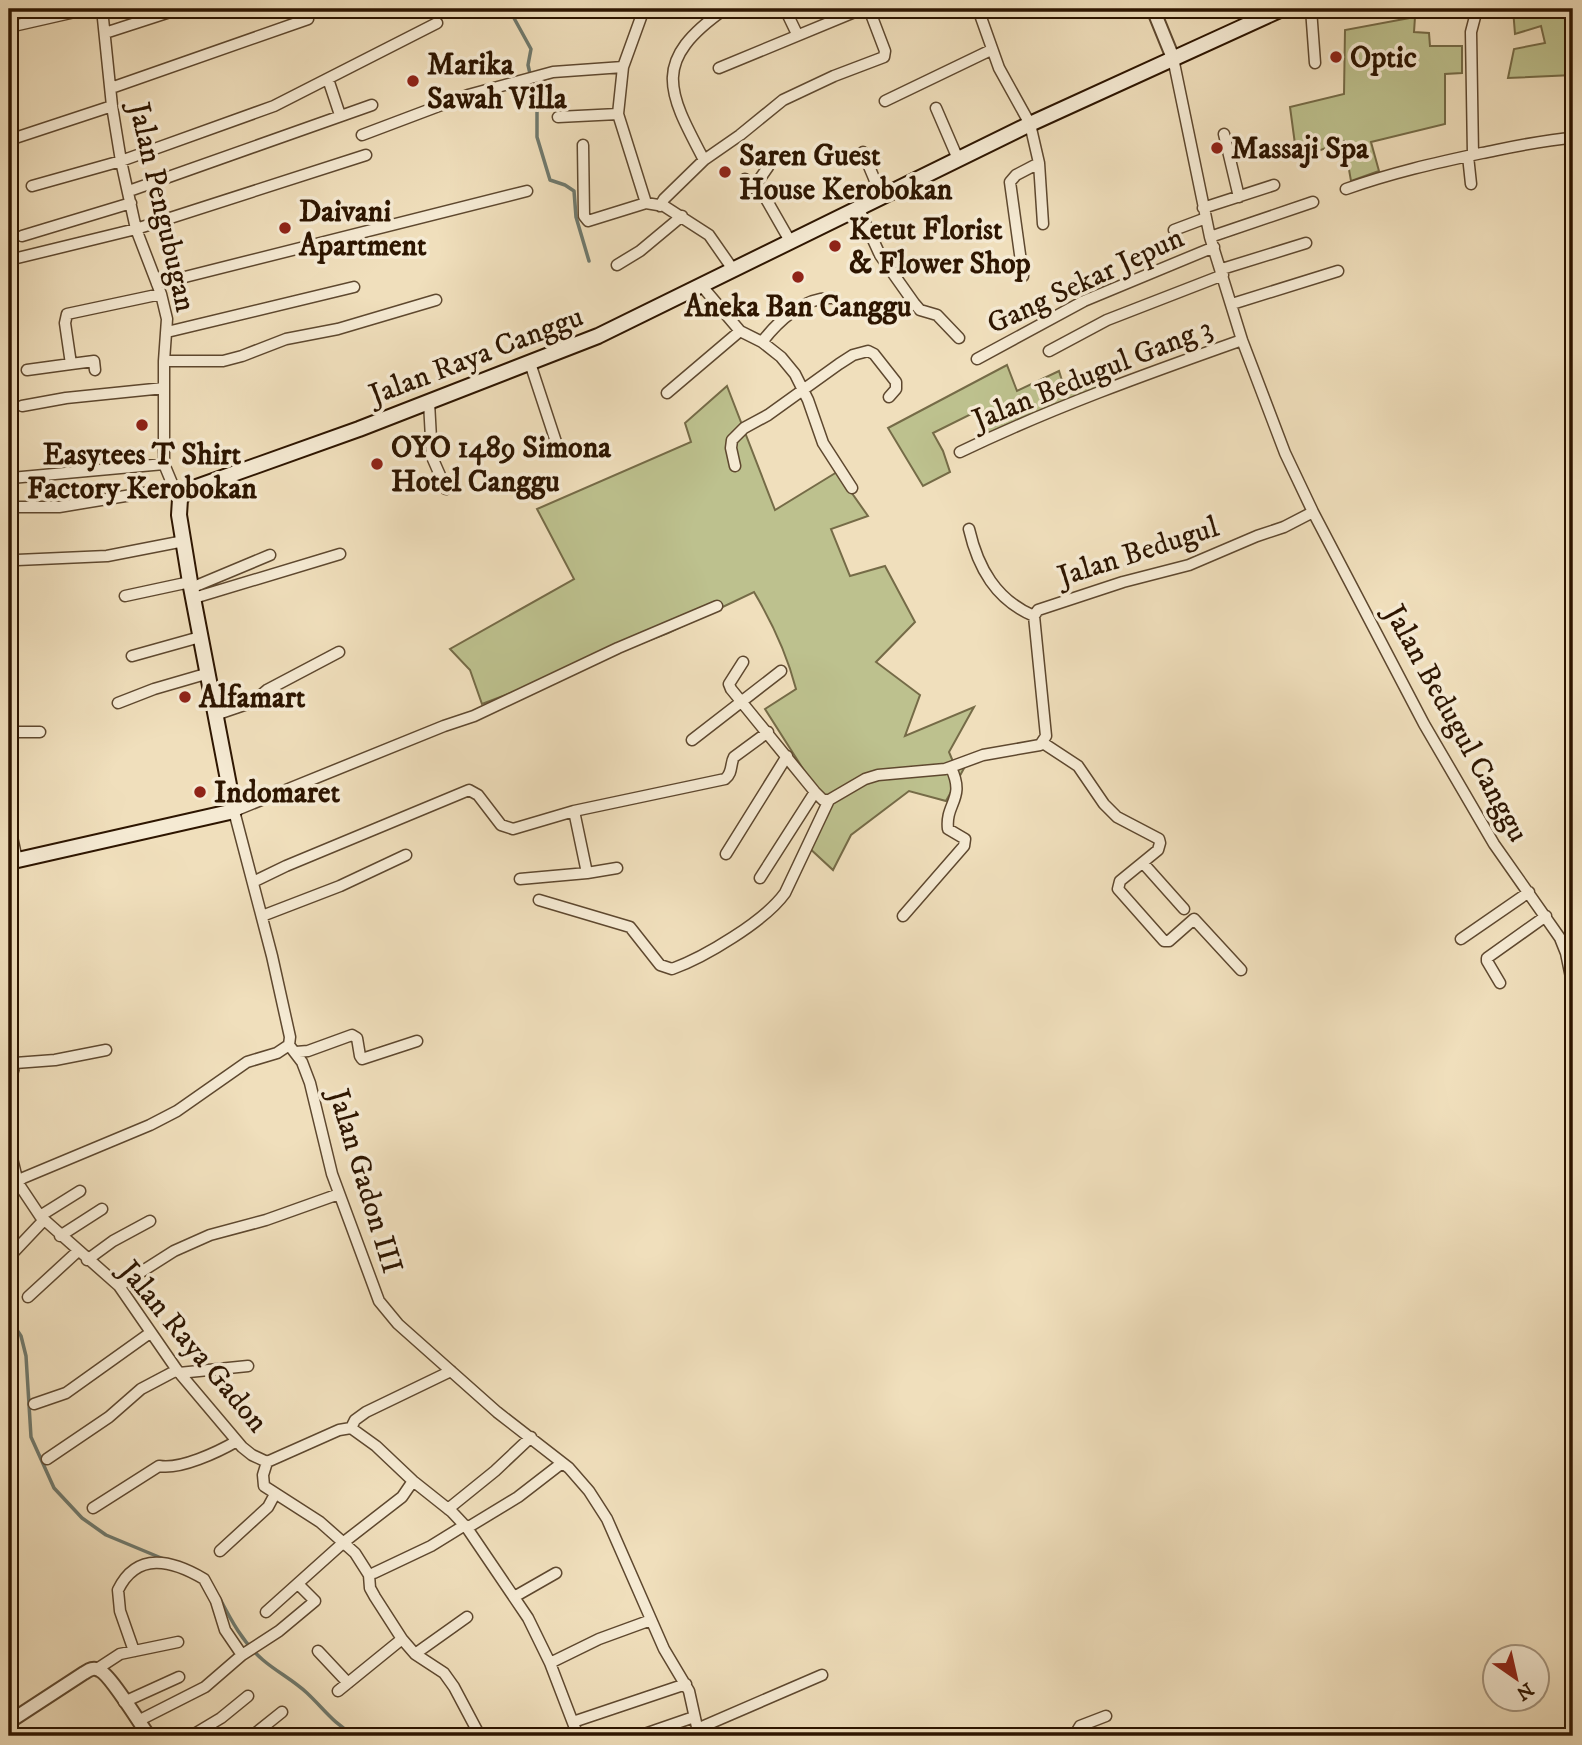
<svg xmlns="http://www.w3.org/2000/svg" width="1582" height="1745" font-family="'IM FELL DW Pica',serif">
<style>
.green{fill:#bdc18e;stroke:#756b47;stroke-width:2}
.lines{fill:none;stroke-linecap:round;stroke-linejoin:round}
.stream{stroke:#6f796d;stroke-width:3.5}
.minor-casing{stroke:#5e482f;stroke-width:13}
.tertiary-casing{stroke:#5e482f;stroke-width:16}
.secondary-casing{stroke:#2d1500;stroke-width:18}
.minor{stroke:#f5ead3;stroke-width:10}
.tertiary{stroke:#f5ead3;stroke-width:12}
.secondary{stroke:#f5ead3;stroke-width:14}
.poi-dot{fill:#8f2418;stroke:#f5ead3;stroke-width:2.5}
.labels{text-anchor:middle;stroke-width:7;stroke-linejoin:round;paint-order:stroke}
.poi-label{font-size:30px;font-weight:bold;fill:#2d1500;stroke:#f5ead3;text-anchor:start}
.street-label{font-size:30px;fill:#2d1500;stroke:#f5ead3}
</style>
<rect width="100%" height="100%" fill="#f0dfbc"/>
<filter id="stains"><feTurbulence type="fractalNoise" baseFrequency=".00286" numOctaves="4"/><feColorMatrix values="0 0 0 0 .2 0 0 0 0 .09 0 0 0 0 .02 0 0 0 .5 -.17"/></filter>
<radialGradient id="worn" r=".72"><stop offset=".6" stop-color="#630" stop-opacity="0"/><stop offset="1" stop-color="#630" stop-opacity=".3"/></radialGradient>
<path class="green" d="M1513 9H1564L1573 52V75L1508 78 1514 49 1545 43 1541 26 1515 34Z
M1415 17 1414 32 1429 33 1430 46H1462V73L1445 74V124L1371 142 1379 171 1351 181 1344 141 1297 159 1290 107 1344 94 1345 30Z
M1007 365 1017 391 1059 371 1064 387 1106 368 1114 384 989 433 979 410 933 433 943 451 950 472 923 486 888 428Z
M727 386 775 510 837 472 868 516 831 529 850 576 885 566 915 622 876 662 920 695 905 736 974 707 949 752 954 764 968 761 946 801 909 791 851 835 833 870 806 845 826 805 765 709 796 689C787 654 773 624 754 592L668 633 482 704 470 670 450 649 574 579 537 509 691 442 685 423Z"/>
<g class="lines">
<path class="stream" d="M509 9 531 49 528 65 537 104V137L550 180 565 185 574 191 576 217 589 261
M9 1318 21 1336 26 1356 31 1437 54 1488 82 1518 106 1535 166 1560
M219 1597C231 1620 243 1643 263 1660 277 1672 293 1680 307 1693 325 1710 332 1722 355 1736"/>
<g class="minor-casing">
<path id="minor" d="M102 9 112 106 121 161 136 229 161 294 167 319 164 361V464L174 488 183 494
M644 9 623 67 618 114 646 203
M785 9 797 34
M978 9 999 68 1030 124 1039 163 1043 224
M1311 9 1315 63
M1570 9 1572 18
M9 27 88 9
M105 33 179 9
M1173 58 1210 237 1242 340 1285 453 1313 512 1424 724 1494 844 1560 938 1566 953 1573 987
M719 68 862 9
M328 79 340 115
M111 88 308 19
M885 101 991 50
M936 108 958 159
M558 117 618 114
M1224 134 1239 197
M362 135 468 95 553 72 623 67
M9 140 112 106
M583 145 584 216 588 221 646 203 664 206 709 235 732 268
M863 152 881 195
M1473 155 1471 32 1477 9
M1468 156 1471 184
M704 160C667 90 651 61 725 9
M745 179 766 199 790 241
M32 186 121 161 274 106 437 23
M754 187 768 167
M1346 189C1391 173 1435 163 1482 153 1512 147 1542 140 1573 138
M129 191 372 105
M660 206 664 199 704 160 740 135 783 100 834 76 884 57 885 51 869 9
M858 207 880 255 914 303 920 310 937 315 959 338
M1203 208 1274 185
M1174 230 1206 218
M22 236 131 203
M1210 237 1313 202
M9 260 136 229 366 155
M617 265 640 251 682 216
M1222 269 1306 243
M1023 276 1010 182 1016 175 1039 163
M157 284 527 191
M701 285 740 331 762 342 781 357 795 374 808 400 823 443 852 488
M1232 304 1338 271
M167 332 354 287
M762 342C778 321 805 296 833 298
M1049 351 1107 320 1223 275
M977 359 1084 301 1214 247
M164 361H223L242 356 286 339 338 329 436 300
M530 363 559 451
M27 370 71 364
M95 370 94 361 71 364 65 323 67 314 161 294
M667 393 740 331
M429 402 432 457 446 489
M22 406 66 398 164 388
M960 452C1051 408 1146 374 1242 340
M735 466 731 448 732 440 744 428 768 415 839 364 853 355 868 351 874 354 896 382V389L889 397
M11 478 164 464
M9 507H59L174 488
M969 529C978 568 996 600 1034 616
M17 560 107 556 184 541
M191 588 270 555
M125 596 190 582
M194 598 340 554
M132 656 200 637
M743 662 729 684 731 689 815 792 823 800H829
M118 703 154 689 209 673
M215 715 253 702 267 690 339 652
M9 732H40
M692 740 781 671
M1043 743 1078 766 1104 804 1117 817 1159 839 1160 843 1158 850 1120 881 1118 889 1164 941H1169L1194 919 1241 970
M829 800 865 779 878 775 945 769 983 755 1040 745 1046 736 1034 616 1038 610 1123 582 1189 565 1257 536 1284 527 1313 512
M9 823 17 860
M726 854 787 756
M1143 863 1184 909
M587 873 617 868
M760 878 815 792
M520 879 587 873 574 811
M253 882 286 866 469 790 478 795 501 825 513 829 574 811 725 779C733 773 730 764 734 757L768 732
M539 900 630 927 660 965 672 969C705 957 765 921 785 893L829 800
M262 916 340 886 406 855
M903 916 964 846 965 839 948 829C945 803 966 799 951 768
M1461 939 1529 892
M1500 983 1487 961V958L1546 916
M289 1045 302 1062 310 1083 332 1174 379 1301 398 1324 497 1412 569 1468 589 1491 607 1519 664 1649 689 1691 699 1736
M289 1045 290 1037 272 956 234 811 444 726 474 716 618 648 717 606
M296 1052 308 1051 352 1035 357 1038 360 1056 362 1059 417 1041
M9 1086 15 1063 55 1060 106 1050
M9 1146 18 1183 40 1216 119 1286 177 1370 242 1447 252 1455 267 1462 339 1430 351 1428 376 1446 413 1481 452 1512 467 1528 528 1618 550 1663 578 1736
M9 1188 23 1178 150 1125 177 1111 247 1062 277 1053 289 1045
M40 1216 80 1191
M60 1236 102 1209
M9 1257 44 1220
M87 1260 113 1241 150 1221
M119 1286 174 1251 210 1235 266 1220 339 1194
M28 1297 78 1251
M179 1373 248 1366
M34 1404 66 1393 150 1333
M351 1428 355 1420 366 1412 451 1371
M47 1459 109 1417 141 1389 177 1370
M267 1462 263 1475 264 1486 320 1522 355 1553 369 1575 370 1588 375 1597 402 1639 415 1654 444 1673 454 1687 480 1736
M93 1508 159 1466C180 1470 218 1452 237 1441
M448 1509 495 1471 531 1437
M467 1528 518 1497 562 1463
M220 1551 268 1507 275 1494
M374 1573 431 1546 465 1525
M514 1597 556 1573
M266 1612 344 1542 402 1497 413 1481
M134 1651 120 1611 118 1590C137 1551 172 1560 204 1579L216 1601 225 1630 242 1655
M318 1651 348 1683
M415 1654 467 1617
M550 1663 599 1639 651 1620
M97 1669 120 1654 178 1642
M338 1691 402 1639
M124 1702 179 1677
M138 1721 205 1687 242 1655 279 1631 315 1601 298 1584
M573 1722 686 1684
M697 1729 822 1675
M191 1736 221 1718 248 1696
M252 1736 282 1712
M639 1736 694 1717
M1074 1736 1080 1726 1106 1716"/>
</g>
<g class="tertiary-casing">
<path id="tertiary" d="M1153 9 1173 58
M9 1722 84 1673C89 1670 93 1667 99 1670 110 1674 140 1724 149 1736"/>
</g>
<g class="secondary-casing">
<path id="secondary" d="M9 862 234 811 190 582 179 515 180 499 188 490 359 429 598 336 1030 124 1282 9"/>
</g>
<use href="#minor" class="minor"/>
<use href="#tertiary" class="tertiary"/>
<use href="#secondary" class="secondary"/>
</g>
<g class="poi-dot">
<circle cx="1336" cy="57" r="7"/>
<circle cx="413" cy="81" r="7"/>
<circle cx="1217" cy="148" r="7"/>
<circle cx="725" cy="172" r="7"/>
<circle cx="285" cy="228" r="7"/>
<circle cx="835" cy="246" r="7"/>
<circle cx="798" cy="277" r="7"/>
<circle cx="142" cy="425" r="7"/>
<circle cx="377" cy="464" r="7"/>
<circle cx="185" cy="697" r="7"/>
<circle cx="200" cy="792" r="7"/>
</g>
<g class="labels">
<g class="poi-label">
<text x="1350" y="67">Optic</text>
<text x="427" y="74">Marika<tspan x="427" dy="34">Sawah Villa</tspan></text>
<text x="1231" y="158">Massaji Spa</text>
<text x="739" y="165">Saren Guest<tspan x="739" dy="34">House Kerobokan</tspan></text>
<text x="299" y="221">Daivani<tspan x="299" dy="34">Apartment</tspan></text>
<text x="849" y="239">Ketut Florist<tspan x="849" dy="34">&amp; Flower Shop</tspan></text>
<text x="798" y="316" text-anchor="middle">Aneka Ban Canggu</text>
<text x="391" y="457">OYO 1489 Simona<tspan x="391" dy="34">Hotel Canggu</tspan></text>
<text x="142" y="464" text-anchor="middle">Easytees T Shirt<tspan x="142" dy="34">Factory Kerobokan</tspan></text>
<text x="199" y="707">Alfamart</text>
<text x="214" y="802">Indomaret</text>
</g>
<g class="street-label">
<text transform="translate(163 207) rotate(77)" y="10">Jalan Pengubugan</text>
<text transform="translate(1085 280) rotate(-25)" y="10">Gang Sekar Jepun</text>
<text transform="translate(476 355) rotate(-21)" y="10">Jalan Raya Canggu</text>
<text transform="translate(1092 373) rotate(-22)" y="10">Jalan Bedugul Gang 3</text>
<text transform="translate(1138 551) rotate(-18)" y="10">Jalan Bedugul</text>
<text transform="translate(1457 723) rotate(61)" y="10">Jalan Bedugul Canggu</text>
<text transform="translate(366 1181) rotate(73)" y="10">Jalan Gadon III</text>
<text transform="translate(194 1346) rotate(50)" y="10">Jalan Raya Gadon</text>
</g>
</g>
<rect width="1582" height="1745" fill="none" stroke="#f0dfbc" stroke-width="35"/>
<rect x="10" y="10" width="1561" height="1724" fill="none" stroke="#2d1500" stroke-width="3.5"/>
<rect x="18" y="18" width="1547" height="1710" fill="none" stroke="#2d1500" stroke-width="2"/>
<g transform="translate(1516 1678) rotate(146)"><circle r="33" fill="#f5ead3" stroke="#a5957f" stroke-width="2"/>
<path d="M0-5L12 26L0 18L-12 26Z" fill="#8f2418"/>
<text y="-10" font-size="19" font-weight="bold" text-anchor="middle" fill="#2d1500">N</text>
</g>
<rect width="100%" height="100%" filter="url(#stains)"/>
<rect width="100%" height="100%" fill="url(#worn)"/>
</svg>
